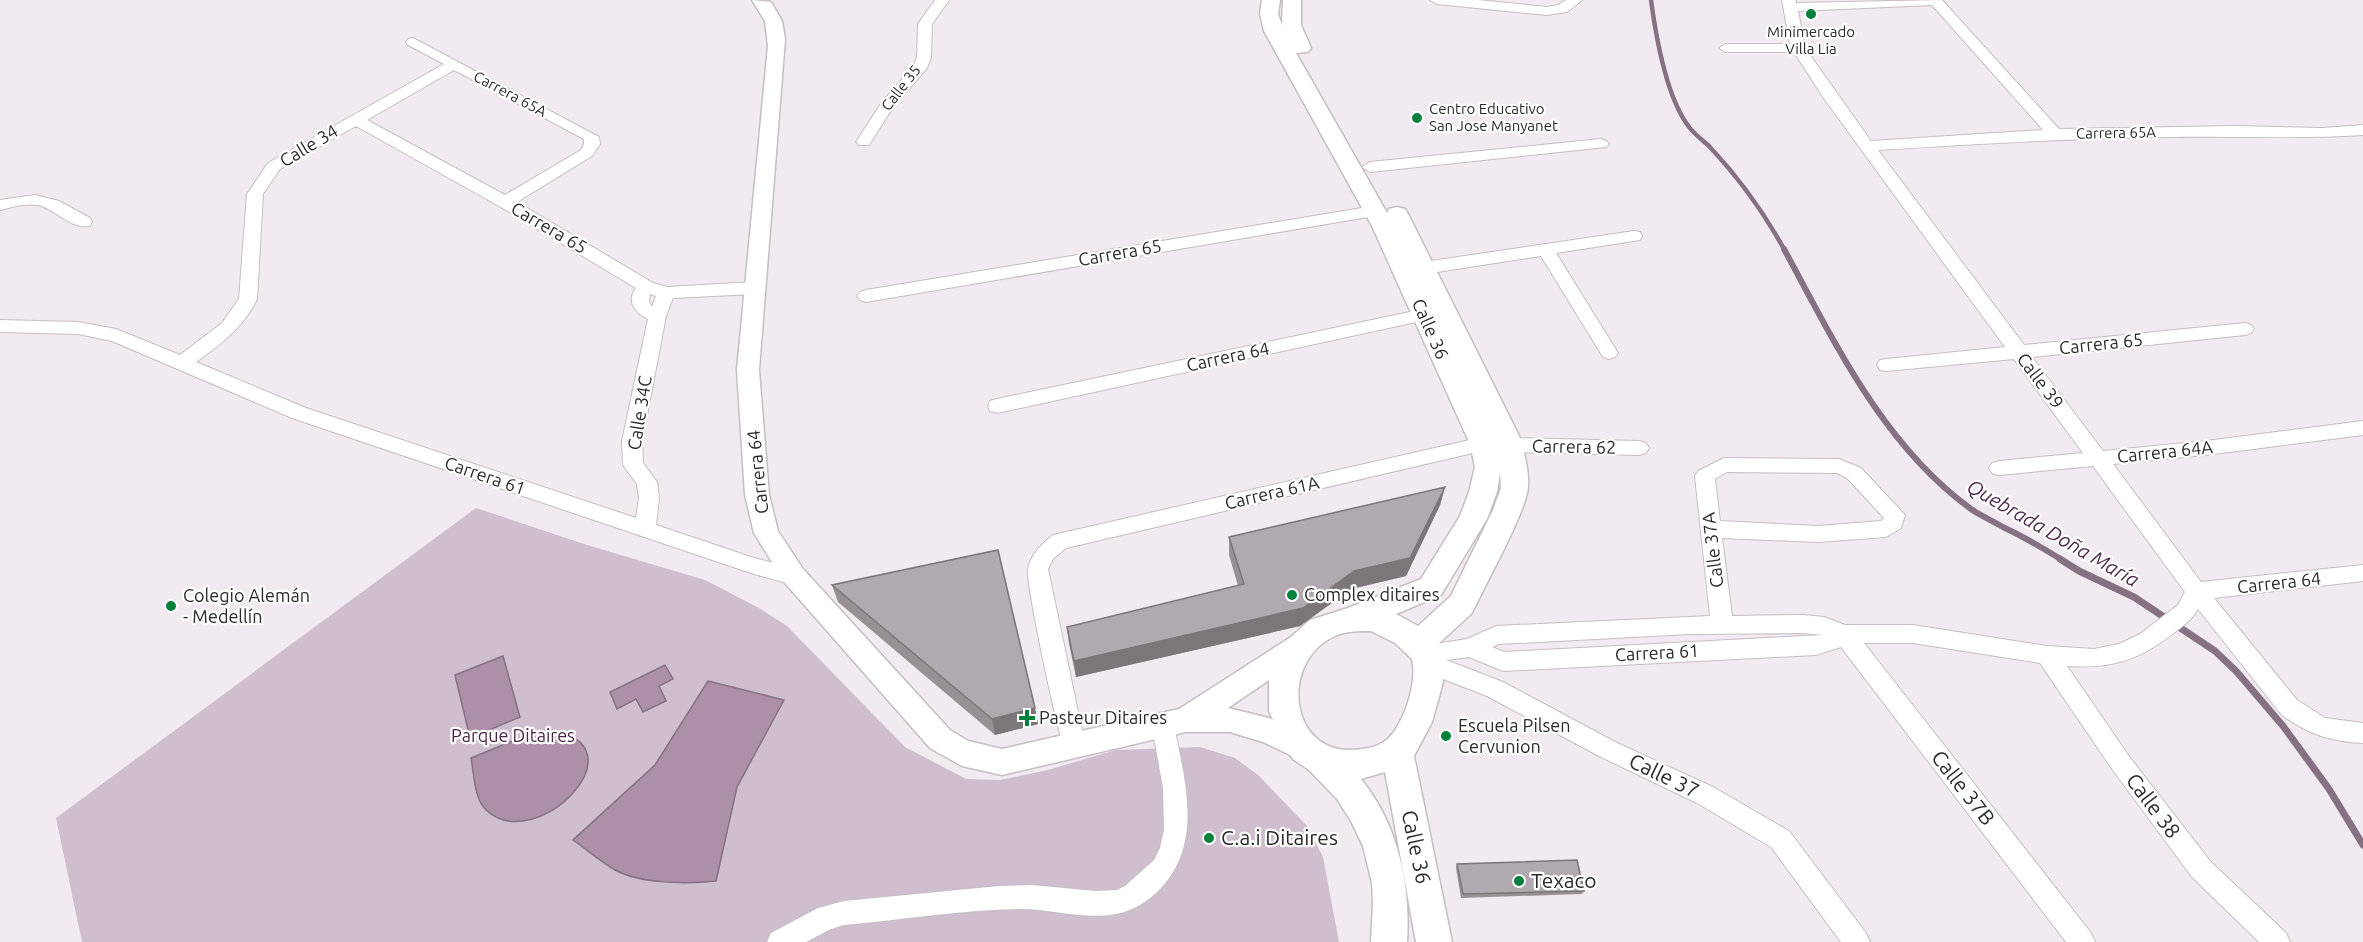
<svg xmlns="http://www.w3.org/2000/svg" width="2363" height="942" font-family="Ubuntu,sans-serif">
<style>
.green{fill:#cfbecd}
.water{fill:#ab90a7;stroke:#857182;stroke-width:1.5}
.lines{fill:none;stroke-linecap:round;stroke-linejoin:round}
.stream-far2{stroke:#857182;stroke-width:4.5}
.stream-far1{stroke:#857182;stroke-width:6}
.stream{stroke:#857182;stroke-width:7}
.minor-casing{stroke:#c5bec4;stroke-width:2}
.tertiary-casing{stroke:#c5bec4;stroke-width:3}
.secondary-casing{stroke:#c5bec4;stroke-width:3}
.minor{fill:#fff;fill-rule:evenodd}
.tertiary{fill:#fff;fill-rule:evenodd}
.secondary{fill:#fff;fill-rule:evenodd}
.wall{fill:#979196}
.shaded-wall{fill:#7b767a}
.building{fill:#b0a9af;stroke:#7b767a;stroke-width:1.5}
.poi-dot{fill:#00813b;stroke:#fff;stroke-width:2}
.labels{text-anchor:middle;stroke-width:4.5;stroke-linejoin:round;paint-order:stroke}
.far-poi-label{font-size:15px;fill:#2d2a2c;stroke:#fff}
.far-street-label{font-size:15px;fill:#2d2a2c;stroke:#fff}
.street-label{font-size:18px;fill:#2d2a2c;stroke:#fff}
.poi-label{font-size:18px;fill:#2d2a2c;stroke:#fff;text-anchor:start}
.park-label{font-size:18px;fill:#4c2648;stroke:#fff}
.water-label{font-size:20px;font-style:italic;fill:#512b4d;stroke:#fff}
.near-street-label{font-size:21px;fill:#2d2a2c;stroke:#fff}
.near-poi-label{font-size:21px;fill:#2d2a2c;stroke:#fff;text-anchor:start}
</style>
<rect width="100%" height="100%" fill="#f1eaf0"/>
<path class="green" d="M476 508 587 545 705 580 759 608 787 626 905 747 966 779 1000 780 1048 770 1116 750 1200 747 1235 758 1258 775 1307 826 1323 857 1339 942H82L56 818Z"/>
<path class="water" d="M503 656 520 717 470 738 455 675Z
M665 665 673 679 659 686 666 701 643 712 636 699 617 709 610 692Z
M708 681 784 700 737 787 716 881C687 884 641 884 615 870 600 861 586 849 573 840L655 765Z
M550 730C646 745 536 857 486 810 474 799 474 773 471 758L532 733Z"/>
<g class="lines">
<path class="stream-far2" d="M1651 0C1656 37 1666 97 1689 127 1695 135 1703 140 1709 146 1738 177 1765 214 1785 251"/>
<path class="stream-far1" d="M1784 249C1835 343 1883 445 1971 509 1981 516 1993 521 2003 527 2024 537 2043 548 2062 560"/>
<path class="stream" d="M2060 559 2079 571 2134 597 2215 651 2236 671 2283 726 2329 789 2363 845"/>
<g class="minor-casing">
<path id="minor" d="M935 0H949L932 24 931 57 927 68 893 107 869 145H859L856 142 882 102 913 67 917 57 918 24Z
M1430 0H1478L1547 7 1558 5 1566 0H1582L1567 12 1547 15 1437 4Z
M1782 0H1796V3L1942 0 2059 129 2236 126 2323 128 2363 125V135C2300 139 2236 136 2172 137 2074 138 1976 144 1878 150L2024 345 2245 323 2251 325 2254 329 2251 333 2245 335 2032 357 2103 451 2206 441 2363 421V435L2206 455 2113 464 2201 582 2363 565V581L2214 598 2297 700 2325 718 2363 723V743C2332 742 2306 734 2281 714L2198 609C2193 619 2184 625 2175 632 2140 660 2112 669 2067 666L2128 755 2210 861 2286 933 2290 942H2259L2192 877 2112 769 2040 663 1913 643H1864L2091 933 2095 942H2066L1841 647 1816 655 1503 671 1469 657 1446 660 1503 682 1615 742 1713 787 1789 831 1866 933 1870 942H1841L1771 847 1697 803 1599 756 1487 696 1420 670 1413 654 1416 647 1467 639 1496 626 1710 616 1695 476 1698 471 1724 458 1839 459 1861 468 1905 515 1901 528 1886 537 1818 542 1722 538 1732 616 1804 615 1824 617 1845 625H1913L2047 646 2094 649 2119 644 2140 634 2178 605 2185 592 2093 466 1999 475 1992 473 1989 468 1992 463 1999 461 2083 453 2014 359 1886 371 1880 370 1877 365 1880 360 1886 359 2005 347 1823 97 1794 52H1726L1719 48 1726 44H1790ZM1932 5 2043 130 1871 141 1805 48 1798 11ZM1727 472 1837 473 1847 478 1884 518 1881 521 1818 526 1720 521 1715 479ZM1804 633 1823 635 1504 652 1492 647 1499 644 1690 634Z
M413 38 599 137 600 144 592 156 517 202 653 283 667 287 754 282 760 284 763 288 760 292 754 294 673 298 666 316 642 441 643 463 657 482 659 498 656 525 754 558 801 570 804 576 801 582 794 585 754 574 292 418 112 341 78 334 0 332V320L78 322 116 329 180 355 222 323 239 299 247 194 268 163 444 64 408 45 406 42 408 39ZM454 70 584 139V144L581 150 505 195 367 120ZM356 126 499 206 636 288C626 301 635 313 648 319L622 441 623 465 637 484 639 498 636 518 306 408 196 362C221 344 243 328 257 299L263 194 280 169ZM650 294 656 296 652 307 649 302Z
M1601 139 1606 141 1609 144 1606 147 1370 172 1362 167 1370 162Z
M35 195 59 201 90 218 92 222 90 226C72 230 55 209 38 205 25 203 12 207 0 210V200Z
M1374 206 1382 211 1380 215 866 302 860 300 857 296 860 292 866 290Z
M1634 231 1640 232 1642 236 1640 240 1556 253 1618 353 1615 357 1609 359 1603 357 1541 256 1424 274 1418 272 1416 268 1418 264 1424 262Z
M1424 309 1430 311 1433 315 1430 319 997 413 990 411 988 406 990 401 997 399Z
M1483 437 1490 439 1493 444 1490 449 1066 548 1053 559 1048 569 1085 745 1082 752 1074 755 1066 752C1058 736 1025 580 1028 568 1032 553 1042 544 1053 535Z
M1509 438 1639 441 1646 443 1649 448 1646 453 1639 455 1509 452 1502 450 1499 445 1502 440Z
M1163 716 1171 719 1174 726C1185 780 1203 841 1162 887 1150 900 1134 911 1116 914 1085 920 1052 909 1021 909 962 910 903 920 844 925L831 929 806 942H767L771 933 818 908 844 901 999 886 1032 885 1095 891 1117 890 1125 886 1154 860 1160 848 1164 830 1163 788 1152 726 1155 719Z"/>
</g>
<g class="tertiary-casing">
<path id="tertiary" d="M752 0 771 2 782 21 785 39 759 370 769 495 778 531 803 569 950 730 968 741 1002 749 1179 709 1291 637 1300 634 1309 637 1313 645 1309 653 1228 708 1269 718 1315 740 1319 749 1315 758 1305 762 1263 742 1230 732H1186L1002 775 962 766 930 748 785 583 754 533 745 495 737 370 768 46 765 21Z"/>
</g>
<g class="secondary-casing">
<path id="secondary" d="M1262 0H1280L1278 14 1282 25 1283 0H1301V25L1311 48 1308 52 1296 53 1387 213 1389 209 1397 207 1405 209 1408 214 1519 436C1524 452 1529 469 1528 486 1528 508 1487 581 1476 605L1471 614 1436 646 1443 662V682L1432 722 1414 756 1452 942H1416L1385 772 1361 779C1398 825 1411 884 1407 942H1371L1373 903 1372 883 1363 846 1351 821 1337 799 1309 770 1293 759 1285 748 1269 711V679L1285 645 1293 635 1310 620 1348 608 1421 579 1460 516 1469 492 1475 467 1470 444 1372 226 1264 31 1260 14ZM1500 473 1501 488 1493 510 1451 596 1418 626 1396 614 1441 595 1487 519 1497 492ZM1371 631 1395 643 1412 659C1417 677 1408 709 1398 725 1390 741 1379 747 1362 749 1288 761 1278 661 1335 636 1346 631 1359 631 1371 631Z"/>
</g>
<use href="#minor" class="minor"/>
<use href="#tertiary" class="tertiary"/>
<use href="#secondary" class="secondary"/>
</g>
<path class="wall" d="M1445 487 1440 505 1406 576 1351 589 1300 626 1076 677 1069 644 1067 627 1238 586 1229 555V537Z
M832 585 1038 724 995 735 838 602Z
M1457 864 1584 891 1582 894 1461 898 1456 868Z"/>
<path class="shaded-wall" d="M1445 487 1440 505 1406 576 1351 589 1300 626 1076 677 1074 661 1354 571Z
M1035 708 1038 724 995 735 992 719Z"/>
<path class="building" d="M1445 487 1410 558 1354 571 1303 608 1074 661 1067 627 1244 584 1229 537Z
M998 550 1035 708 992 719 832 585Z
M1577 860 1584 891 1463 894 1457 864Z"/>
<g class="poi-dot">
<circle cx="1811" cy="14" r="6"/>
<circle cx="1417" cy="118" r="6"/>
<circle cx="1292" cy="595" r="6"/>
<circle cx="171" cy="606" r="6"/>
<path d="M1024 709h6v6h6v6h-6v6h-6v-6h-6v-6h6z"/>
<circle cx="1446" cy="736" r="6"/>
<circle cx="1209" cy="838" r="6"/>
<circle cx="1519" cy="881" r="6"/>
</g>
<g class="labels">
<g class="far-poi-label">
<text x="1811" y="37">Minimercado<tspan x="1811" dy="17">Villa Lia</tspan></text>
<text x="1429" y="114" text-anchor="start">Centro Educativo<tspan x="1429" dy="17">San Jose Manyanet</tspan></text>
</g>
<g class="far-street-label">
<text transform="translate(901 88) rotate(-52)" y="5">Calle 35</text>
<text transform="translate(510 94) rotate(28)" y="5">Carrera 65A</text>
<text transform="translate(2116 133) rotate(-1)" y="5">Carrera 65A</text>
</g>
<g class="street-label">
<text transform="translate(309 146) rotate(-31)" y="6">Calle 34</text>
<text transform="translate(549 228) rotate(30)" y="6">Carrera 65</text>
<text transform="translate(1120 253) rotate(-10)" y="6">Carrera 65</text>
<text transform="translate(1430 329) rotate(66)" y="6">Calle 36</text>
<text transform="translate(2101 344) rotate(-6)" y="6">Carrera 65</text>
<text transform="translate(1228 357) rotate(-12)" y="6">Carrera 64</text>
<text transform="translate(2040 381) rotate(53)" y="6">Calle 39</text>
<text transform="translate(640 413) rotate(-81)" y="6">Calle 34C</text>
<text transform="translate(1574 447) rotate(1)" y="6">Carrera 62</text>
<text transform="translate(2165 452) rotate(-6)" y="6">Carrera 64A</text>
<text transform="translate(758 472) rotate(-96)" y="6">Carrera 64</text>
<text transform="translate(485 476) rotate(19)" y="6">Carrera 61</text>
<text transform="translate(1272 493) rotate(-13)" y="6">Carrera 61A</text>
<text transform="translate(1713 550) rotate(-97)" y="6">Calle 37A</text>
<text transform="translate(2279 583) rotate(-6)" y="6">Carrera 64</text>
<text transform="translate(1657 653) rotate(-3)" y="6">Carrera 61</text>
</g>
<g class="poi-label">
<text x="1304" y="601">Complex ditaires</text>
<text x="183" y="602">Colegio Alemán<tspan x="183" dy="21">- Medellín</tspan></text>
<text x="1039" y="724">Pasteur Ditaires</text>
<text x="1458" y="732">Escuela Pilsen<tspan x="1458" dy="21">Cervunion</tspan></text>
</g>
<g class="park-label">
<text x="513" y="742">Parque Ditaires</text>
</g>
<g class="water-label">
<text transform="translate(2053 533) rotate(30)" y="7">Quebrada Doña María</text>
</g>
<g class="near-street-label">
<text transform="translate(1664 776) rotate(26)" y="7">Calle 37</text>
<text transform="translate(1963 788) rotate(52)" y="7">Calle 37B</text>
<text transform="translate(2153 806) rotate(53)" y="7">Calle 38</text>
<text transform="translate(1416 847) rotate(78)" y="7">Calle 36</text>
</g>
<g class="near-poi-label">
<text x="1221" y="845">C.a.i Ditaires</text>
<text x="1531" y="888">Texaco</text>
</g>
</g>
</svg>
